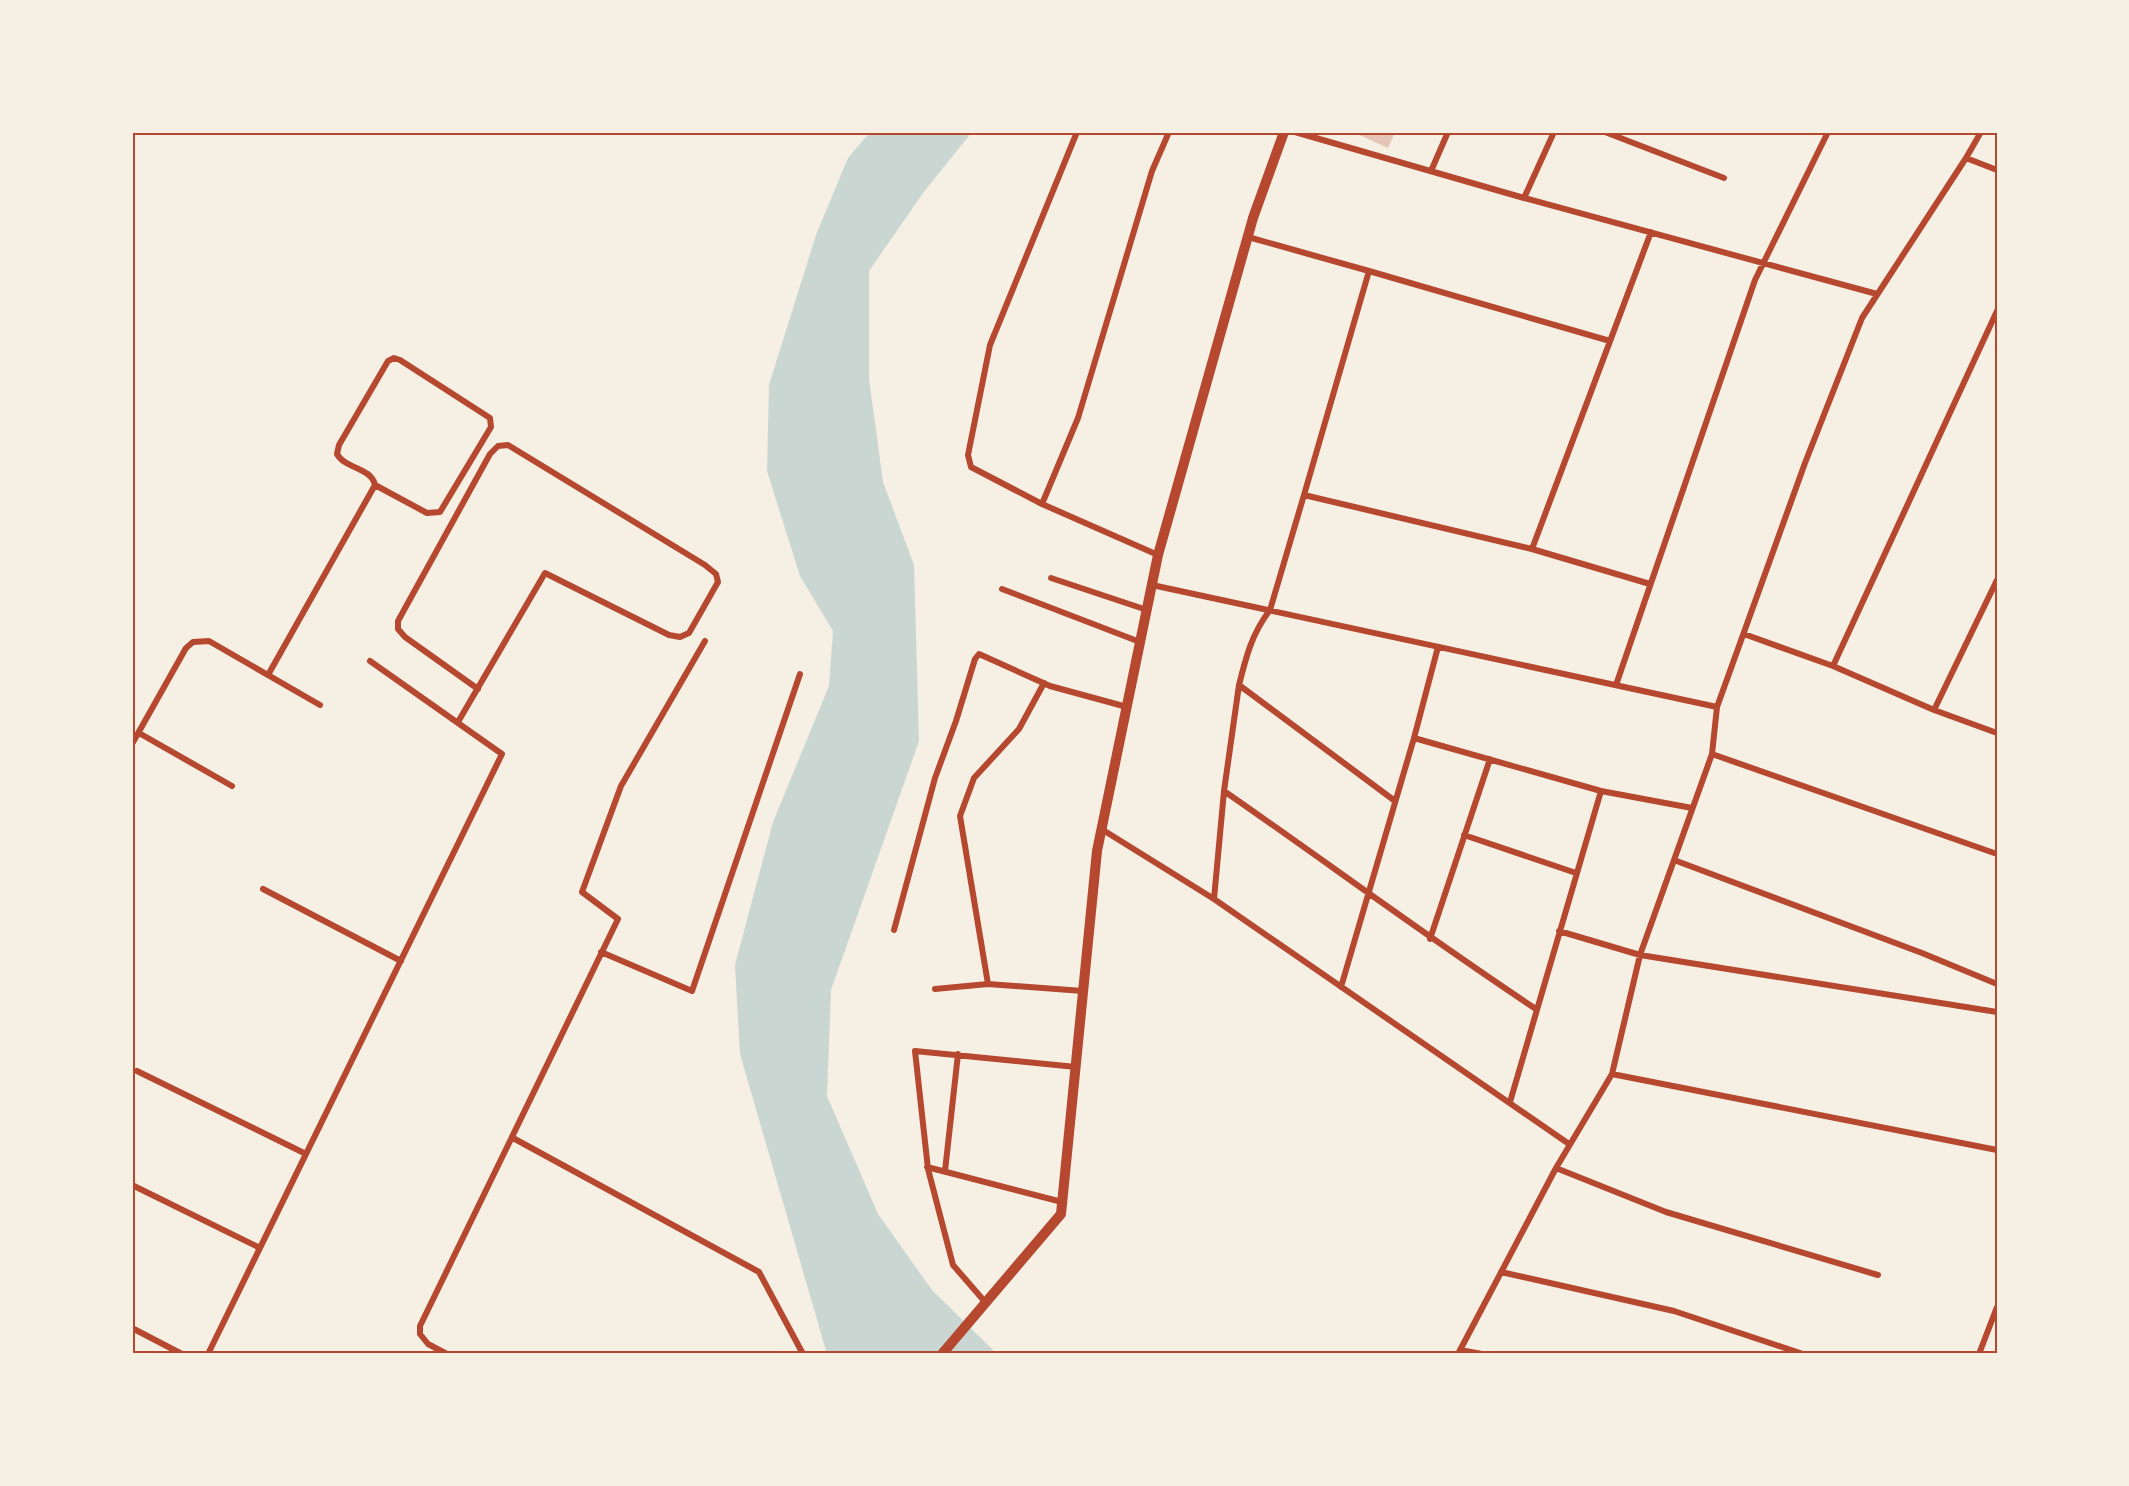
<svg xmlns="http://www.w3.org/2000/svg" width="2129" height="1486" font-family="'PT Sans Narrow',sans-serif">
<style>
.water{fill:#c9d6d2}
.building{fill:#e6c5b7}
.lines{fill:none;stroke-linecap:round;stroke-linejoin:round}
.minor{stroke:#b5482f;stroke-width:6}
.tertiary{stroke:#b5482f;stroke-width:10}
.neatline{fill:none;stroke:#b5482f;stroke-width:2}
</style>
<rect width="100%" height="100%" fill="#f6efe4"/>
<path class="water" d="M870 132H972L923 193 869 271V379L883 482 914 565 919 741 831 990 827 1096 878 1214 932 1290 997 1354H827L740 1054 735 965 773 822 829 686 833 631 800 576 767 471 769 385 816 235 848 158Z"/>
<path class="building" d="M1353 132H1395L1388 148Z"/>
<g class="lines">
<path class="minor" d="M1077 132 990 345 968 455 971 467 1042 504 1158 555
M1295 132 1524 198 1877 294
M1605 132 1724 178
M1981 132 1966 158 1997 170
M1431 171 1448 132
M1524 198 1554 132
M1248 237 1369 271
M1304 495 1270 610C1252 633 1246 657 1239 685L1395 801
M1042 504 1078 418 1152 171 1169 132
M1532 549 1304 495 1369 271 1610 341
M1051 578 1147 610
M1997 580 1934 710 1997 733
M1650 584 1532 549 1651 232
M1152 585 1717 707 1712 754 1997 854
M1002 589 1140 642
M1744 634 1833 666 1934 710
M1833 666 1997 311
M268 675 375 485C371 467 345 469 337 454L339 445 388 361 394 358 400 360 490 418 491 427 440 512 427 513 375 485
M1616 685 1755 280 1828 132
M1717 707 1805 463 1862 318 1966 158
M458 722 545 573 669 635 680 637 689 633 718 582 716 574 705 565 508 445 498 446 490 454 398 621V629L405 637 478 689
M139 733 232 786
M1414 738 1438 647
M132 744 186 648 193 642 209 641 320 705
M1224 791C1328 863 1430 939 1536 1009
M1103 830 1214 899 1569 1144
M1464 835 1576 873
M1674 860 1922 953 1997 984
M263 889 401 961
M1214 899 1224 791 1239 685
M894 930 935 778 956 721 975 659 979 654 1050 686 1127 707
M1559 931 1640 955 1997 1012
M1430 939 1490 759
M601 952 692 991 800 674
M988 984 960 816 974 778 1019 729 1044 683
M1341 987 1414 738 1601 791
M935 989 988 984 1083 991
M137 1071 306 1154
M1612 1074 1640 955 1712 754
M1510 1102 1601 791 1692 808
M513 1138 759 1272 803 1354
M927 1167 1062 1202
M1556 1168 1666 1212 1878 1275
M945 1171 958 1054
M132 1185 260 1248
M1501 1272 1674 1311 1803 1354
M986 1303 953 1265 928 1169 915 1051 1076 1067
M132 1328 182 1354
M1460 1350 1482 1354
M208 1354 502 754 370 661
M447 1354 428 1344 420 1334V1326L618 919 582 892 621 786 705 641
M1458 1354 1556 1168 1612 1074 1997 1150
M1979 1354 1997 1307"/>
<path class="tertiary" d="M942 1354 1061 1214 1097 851 1158 555 1253 218 1284 132"/>
</g>
<rect width="2129" height="1486" fill="none" stroke="#f6efe4" stroke-width="267"/>
<rect x="134" y="134" width="1862" height="1218" class="neatline"/>
</svg>
